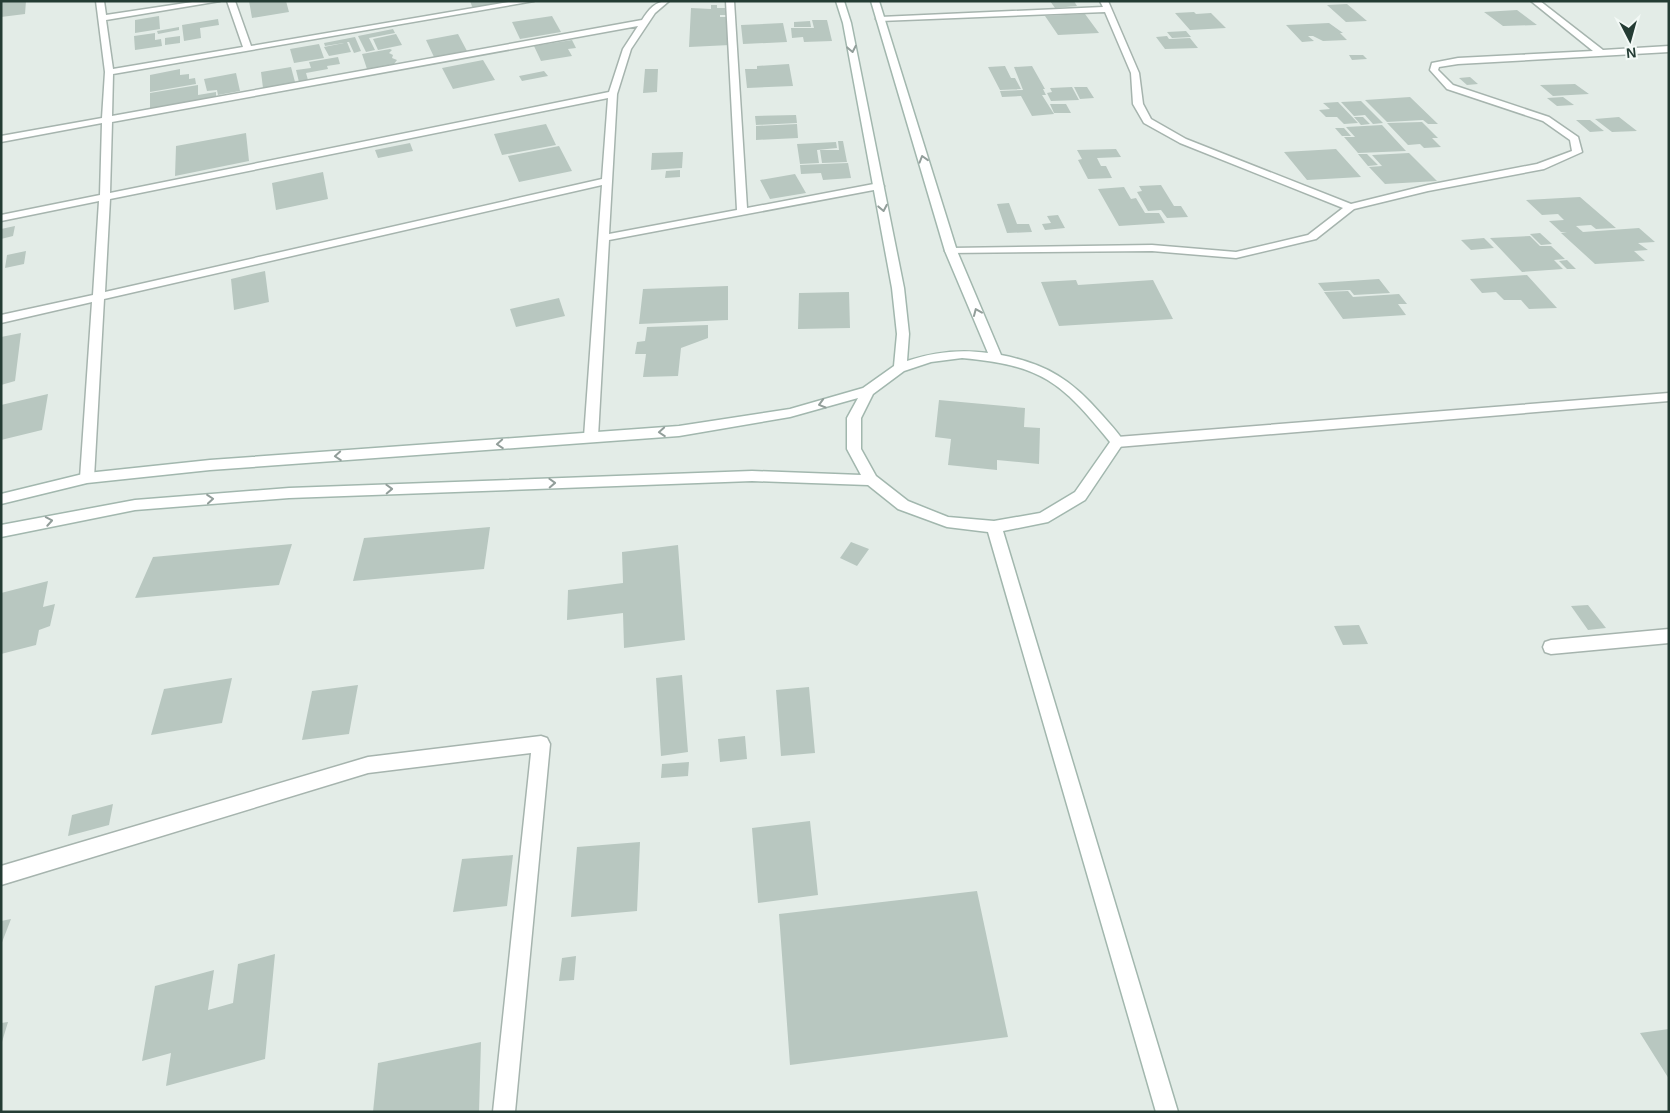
<svg xmlns="http://www.w3.org/2000/svg" width="1670" height="1113" font-family="Arial,sans-serif">
<style>
.building{fill:#b8c7c0}
.lines{fill:none;stroke-linecap:round;stroke-linejoin:round}
.street-casing{stroke:#a6b4ae;stroke-width:3}
.secondary-casing{stroke:#a2b7ae;stroke-width:3}
.street{fill:#fff;fill-rule:evenodd}
.secondary{fill:#fff;fill-rule:evenodd}
.oneway{stroke:#929e9a}
</style>
<rect width="100%" height="100%" fill="#e3ece7"/>
<path class="building" d="M1 1H26L25 14 1 17Z
M249 1H286L289 12 252 18Z
M470 1H499L501 5 473 9Z
M1050 1H1074L1077 6 1055 8Z
M1347 4 1367 21 1346 22 1327 5Z
M711 5H717V8H728V15H720V17H730V45L689 47 691 8 711 9Z
M1517 10 1537 25 1503 26 1484 12Z
M1194 12 1196 14 1211 13 1226 28 1190 30 1175 13Z
M1085 14 1099 33 1058 35 1045 16Z
M159 16 160 29 135 33V20Z
M552 16 561 32 520 39 512 22Z
M218 19 219 25 200 28 201 38 184 41 182 25Z
M812 20H827L832 41 804 42 803 37 792 38 791 28H814Z
M810 21 811 27H794V22Z
M783 23 787 42 743 44 741 25Z
M1329 23 1343 33H1340L1347 40 1323 41 1313 36H1308L1314 41 1302 42 1286 25Z
M179 27V30L158 34 157 31Z
M393 29 395 33 369 38 375 50 366 52 358 36Z
M1186 31 1191 37 1172 38 1167 32Z
M155 33V40L161 39 162 46 135 50 134 36Z
M396 34 402 45 378 50 373 39Z
M458 34 467 51 434 57 426 40Z
M180 36V43L165 45V38Z
M1167 36 1169 39 1190 38 1198 48 1165 49 1156 37Z
M355 37 361 51 354 53 349 42H347L351 52 329 56 324 47 344 43 325 46 324 43Z
M572 40 576 48 568 49 572 56 541 61 534 46Z
M319 44 324 58 294 63 290 49Z
M390 49 392 50 389 53 393 55 392 58 397 60 394 64 367 69 362 54Z
M1349 55H1363L1367 59 1352 60Z
M338 57 340 64 327 66 328 69 306 73 308 80 299 82 296 70 311 68 309 62Z
M483 60 495 80 453 89 442 68Z
M789 64 793 86 747 88 745 69H757V66Z
M1005 66 1011 78H1015L1021 89 1000 90 988 67Z
M1032 66 1045 89H1043L1046 95H1042L1054 114 1032 116 1021 96 1002 97 1000 91 1023 90 1014 67Z
M291 67 295 82 263 88 261 72Z
M180 69V75L189 74V79L195 78 196 84 150 92V75Z
M645 69H658L657 92 643 93Z
M544 71 548 76 522 81 519 76Z
M236 73 240 91 218 95 217 90 207 91 204 79Z
M1470 77 1478 84 1467 85 1459 78Z
M1575 84 1589 94 1553 96 1540 85Z
M198 85V95L216 92V98L150 110V93Z
M1072 87 1079 100 1051 101 1047 93 1052 92 1050 88Z
M1074 87H1087L1094 98 1080 99Z
M1410 97 1438 124H1428L1423 120 1387 122 1365 100Z
M1563 97 1574 105 1557 106 1547 98Z
M1361 101 1383 123 1373 124 1365 115 1354 116 1341 102Z
M1338 102 1358 123 1344 124 1337 117H1326L1319 110 1330 109 1323 103Z
M1050 104H1066L1071 113H1054Z
M796 115 797 123 756 125 755 116Z
M1354 117H1363L1370 124 1361 125Z
M1619 117 1637 131 1612 132 1595 119Z
M1576 120H1590L1604 131 1590 132Z
M1422 122 1438 138H1432L1441 147 1424 148 1420 144 1408 145 1387 123Z
M546 124 556 145 502 155 494 134Z
M797 124 798 138 756 140V126Z
M1382 125 1406 151 1358 153 1344 137H1355L1346 127Z
M1335 128H1344L1351 136H1342Z
M246 133 249 161 175 176 176 146Z
M838 141H843L847 162 822 163 820 150H839Z
M836 142 837 148 817 150 819 163 800 164 797 144Z
M410 143 413 151 378 158 375 150Z
M559 146 572 171 519 182 508 156Z
M1116 149 1121 157 1097 158 1101 166H1106L1112 178 1088 179 1078 160 1082 159 1077 150Z
M1336 149 1361 177 1307 180 1284 152Z
M683 152 682 168 651 170 652 153Z
M1409 153 1437 181 1385 184 1369 167 1382 166 1372 155Z
M1358 154H1367L1378 165 1368 166Z
M848 163 851 178 823 180 821 173 801 174 800 165Z
M680 170V177L665 178 666 171Z
M323 172 328 199 276 210 272 183Z
M795 174 806 193 770 199 760 180Z
M1161 185 1174 206H1181L1188 217 1167 218 1161 210 1148 211 1137 192 1142 191 1139 186Z
M1124 187 1131 199 1136 198 1145 213H1159L1165 223 1119 226 1098 189Z
M1580 197 1616 228 1596 229 1591 225 1576 226 1583 232 1639 228 1655 242 1638 243 1648 250 1634 251 1645 261 1595 264 1561 233 1567 232H1561L1549 221 1564 220 1558 214 1542 215 1526 200Z
M1009 203 1017 224H1029L1032 232 1007 233 997 204Z
M1058 215 1065 228 1045 230 1042 224 1051 223 1047 216Z
M15 226 13 236 1 239V229Z
M1540 233 1552 244 1541 245 1530 234Z
M1530 236 1540 246H1551L1565 259 1554 260 1563 269 1522 272 1490 238Z
M1484 238 1494 248 1471 250 1461 240Z
M26 251 24 264 5 268 7 255Z
M1567 260 1576 269H1567L1559 261Z
M265 271 269 302 234 310 231 279Z
M1527 275 1557 308 1529 309 1521 300H1504L1496 292 1482 293 1470 279Z
M1379 279 1390 293 1354 295 1350 290 1324 291 1318 283Z
M1076 280 1078 285 1153 280 1173 319 1059 326 1041 282Z
M728 286V320L639 324 643 289Z
M1348 291 1353 297 1399 294 1407 304H1398L1406 315 1343 319 1324 292Z
M849 292 850 328 798 329 799 293Z
M559 298 565 316 516 327 510 309Z
M708 325V338L681 348 678 376 643 377 646 354H635L637 342 645 341 647 327Z
M21 333 15 381 1 385V337Z
M48 394 42 430 1 440V405Z
M939 400 1025 408 1024 427 1040 428 1039 464 997 460V470L948 465 951 439 935 437Z
M490 527 484 569 353 581 364 538Z
M851 542 869 549 857 566 840 558Z
M292 544 279 585 135 598 153 557Z
M678 545 685 640 624 648 623 613 567 620 568 590 623 583 622 552Z
M48 581 43 607 55 604 50 626 39 630 36 645 1 654V593Z
M1588 605 1606 628 1588 630 1571 606Z
M1359 625 1368 644 1343 645 1334 626Z
M682 675 688 752 661 756 656 678Z
M232 678 222 723 151 735 164 689Z
M358 685 349 734 302 740 312 691Z
M809 687 815 753 781 756 776 690Z
M745 736 747 759 720 762 718 739Z
M689 762 688 776 661 778 662 764Z
M113 804 109 825 68 836 72 815Z
M810 821 818 895 758 903 752 828Z
M640 842 637 911 571 917 577 847Z
M513 855 507 906 453 912 462 859Z
M977 891 1008 1037 790 1065 779 914Z
M11 919 1 945V921Z
M275 954 265 1059 166 1086 171 1053 142 1061 155 986 214 970 208 1010 233 1003 238 964Z
M576 956 574 980 559 981 562 958Z
M8 1022 2 1042H1V1023Z
M1669 1029V1079L1640 1033Z
M481 1042 479 1112H373L378 1063Z"/>
<g class="lines">
<g class="street-casing">
<path id="street" d="M96 1H104L106 15 199 1H220L106 20 113 69 243 47 227 1H235L251 46 515 1H534L113 74 112 116 642 20C649 9 655 1 669 1L655 13 631 49 617 94 609 234 737 210 726 1H734L747 208 879 183 884 186 879 189 609 240 598 437 596 440H586L584 437 602 185 104 299 94 478 92 482H82L80 478 92 302 1 323V315L93 295 99 201 1 221V215L100 195 102 123 1 142V136L102 118 105 72ZM638 26 623 49 609 92 110 193 112 122ZM608 98 602 179 105 292 110 199Z
M1100 1H1108L1139 73 1143 104 1151 119 1186 139 1351 204 1428 185 1537 164 1572 151 1570 140 1543 121 1447 89 1430 70 1432 63 1458 58 1593 51 1531 1H1540L1603 50 1669 46V52L1458 64 1439 67 1438 70 1453 85 1549 117 1578 137 1582 152 1544 169 1428 191 1354 209 1316 239 1236 258 1152 251 947 253 945 251 951 248 1152 245 1236 252 1308 235 1343 208 1180 143 1144 123 1133 104 1131 73 1105 12 880 21 876 19 880 17 1103 7Z
M1669 393V401L1117 447 1112 445 1110 442 1112 439 1117 437Z
M1669 629V643L1551 654 1545 652 1543 647 1545 642 1551 640Z
M541 736 547 738 550 744 515 1112H493L531 753 368 773 1 885V866L368 757Z"/>
</g>
<g class="secondary-casing">
<path id="secondary" d="M836 1H844L851 23 904 288 909 334 907 361C934 352 959 349 988 353L945 251 871 1H879L957 251 1001 355C1047 364 1072 380 1102 415 1109 423 1118 432 1124 442L1085 500 1048 522 1003 531 1178 1112H1156L988 532 947 527 898 509 868 485 752 481 289 498 135 510 1 537V525L135 500 289 488 752 471 861 475 847 449V418L858 398 790 417 679 436 210 470 87 483 1 504V494L87 473 210 460 679 426 790 409 863 388 894 366 897 334 892 288 843 23ZM962 358C1041 365 1061 381 1110 442L1075 492 1040 513 994 521 948 517 908 501 876 476 861 449V418L873 394 904 371 931 362Z"/>
</g>
<use href="#street" class="street"/>
<use href="#secondary" class="secondary"/>
</g>
<defs><path id="oneway-chevron" d="M-2-3.5L2.5 0L-2 3.5" fill="none" stroke-width="1.6" stroke-linecap="round" stroke-linejoin="round" transform="scale(1.25)"/></defs>
<g class="oneway">
<use href="#oneway-chevron" transform="translate(852 49) rotate(79)"/>
<use href="#oneway-chevron" transform="translate(923 159) rotate(-107)"/>
<use href="#oneway-chevron" transform="translate(883 208) rotate(79)"/>
<use href="#oneway-chevron" transform="translate(977 312) rotate(-113)"/>
<use href="#oneway-chevron" transform="translate(822 404) rotate(164)"/>
<use href="#oneway-chevron" transform="translate(662 432) rotate(176)"/>
<use href="#oneway-chevron" transform="translate(500 444) rotate(176)"/>
<use href="#oneway-chevron" transform="translate(338 456) rotate(176)"/>
<use href="#oneway-chevron" transform="translate(552 483) rotate(-2)"/>
<use href="#oneway-chevron" transform="translate(389 489) rotate(-2)"/>
<use href="#oneway-chevron" transform="translate(210 499) rotate(-5)"/>
<use href="#oneway-chevron" transform="translate(49 521) rotate(-10)"/>
</g>
<rect width="1670" height="1113" fill="none" stroke="#243c34" stroke-width="5"/>
<g transform="translate(1630 40) rotate(174)" stroke="#f3f9f6" stroke-width="4" paint-order="stroke">
<path d="M0-4L9 19L0 12L-9 19Z" fill="#243c34"/>
<text y="-8" font-size="14" font-weight="bold" text-anchor="middle" fill="#243c34">N</text>
</g>
</svg>
